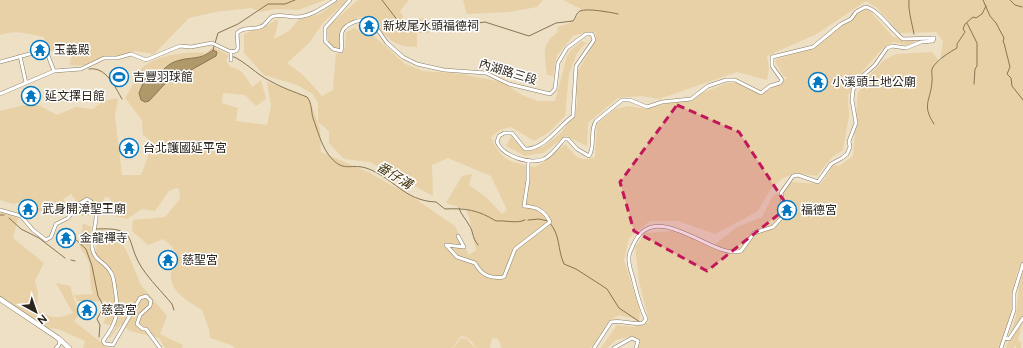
<svg xmlns="http://www.w3.org/2000/svg" width="1023" height="348" font-family="Figtree,'Noto Sans TC',sans-serif">
<style>
.green{fill:#e8d1a6}
.water{fill:#af986a;stroke:#877552}
.lines{fill:none;stroke-linecap:round;stroke-linejoin:round}
.stream{stroke:#877552;stroke-width:1}
.street-casing{stroke:#897d65;stroke-width:4}
.secondary-casing{stroke:#897d65;stroke-width:5.5}
.street{stroke:#fff;stroke-width:3}
.secondary{stroke:#fff;stroke-width:4.5}
.marked{fill:#c2185b;fill-opacity:0.2;stroke:#c2185b;stroke-width:3;stroke-dasharray:8 5;stroke-linejoin:round}
.labels{text-anchor:middle;stroke-width:3;stroke-linejoin:round;paint-order:stroke}
.poi-label{font-size:12px;fill:#2a241b;stroke:#fff;text-anchor:start}
.street-label{font-size:12px;fill:#2a241b;stroke:#fff}
.water-label{font-size:13px;font-style:italic;fill:#43320a;stroke:#fff}
</style>
<rect width="100%" height="100%" fill="#ede0c5"/>
<path class="green" d="M0 0H325L298 10 274 9 261 12 251 8 215 12 189 18 154 54 135 51 125 56H109C98 66 84 66 69 65L73 53 48 50 44 37C29 34 15 29 0 35Z
M339 0H347L322 24 310 42 287 63 303 75 322 96 333 90 336 54 342 53 345 48 346 32 355 28 360 32 372 34 405 64 423 71 461 74 502 82 522 95 537 101H555L567 56 571 50 582 41 586 43 577 53 569 74 565 116 548 133 534 141 511 127 500 130 491 137C502 163 510 161 535 167L547 160 565 144C576 156 578 163 595 157L597 124 615 109 629 106 646 109 690 98 727 83H737L756 90H769L787 78 783 76 775 61 777 59 809 50 839 25C851 24 856 11 868 9L893 37 914 40 915 42 907 45 893 42 883 48 863 71 848 95 849 116 843 150 832 157 817 176 796 173 783 178 770 190 758 211 715 234 678 221H650L629 238 624 260 640 311 639 320 619 315 609 321 600 339 590 348H502L498 339 492 338 490 348H476C472 341 470 338 461 336L452 348H235L231 345 210 338 209 329 202 310C189 302 169 292 171 273 171 268 175 264 176 258 177 250 169 243 163 239L148 245 132 231 133 220 165 217 180 199 179 189 176 188 169 191 155 211 142 209 127 219 114 216 110 198 105 197C99 213 101 216 82 216L75 207V199L71 194 63 199 69 209 65 214 45 203 42 211 37 212 34 204 30 200 13 204 0 200V111L34 103 57 115 76 107 93 109 103 101 118 98 115 116 122 175H141L153 143 143 135 142 120 125 98C131 90 137 73 142 68 156 55 187 51 206 53L213 47 229 55 226 60 230 67C242 68 246 77 252 87L261 80 266 99 256 106 245 95 223 93 222 103 238 108 236 121 267 125 271 106 267 82 309 98 320 129 321 152 368 172 414 198 455 226 469 255 476 250 469 217 465 209 446 203 462 176 472 174 469 185 486 197 502 214 507 210 491 176 448 158 432 165 433 196 370 162 344 159 329 143V131L318 122V103L313 94 297 85 264 75 244 53V34L268 25 277 19 278 23 274 39 289 31 299 19 320 14Z
M358 0H409L400 11 405 21 426 18 429 33H417V47C391 47 385 36 371 17H359L342 28 341 49 337 50 328 42 326 28Z
M463 0H543L537 7 509 12 467 14Z
M563 0H1023V262C1013 275 1014 294 1012 309 1010 322 1004 336 1000 348H638L640 342 633 336 616 340 607 348H601L617 325 634 327 649 322 639 281 635 247 645 233 672 231 714 245 737 227 762 217 772 197 792 182 821 184 833 165 839 166 853 156 858 93 866 79 884 60 896 54 932 52 940 62 943 41 936 32 900 33 876 7 866 1 815 35 767 56 769 69 767 80 737 72 659 99 641 96 618 98 588 123 587 146 566 136 543 153 525 156 506 146 511 136 522 148 543 147 561 133 576 112 577 103 576 74 596 40 595 32 574 35 557 55 553 76 547 75C545 56 540 44 558 32L557 27C571 22 576 24 581 9Z
M2 211 18 218 13 238 44 263 35 281 38 293 37 309C48 318 59 320 73 313L56 283 70 286 79 315 74 321 108 348H83L85 341 58 329 40 327 0 296V213Z
M83 223 91 227 90 250 96 252 98 231 104 230 117 235 127 252 141 285 167 316 160 334 183 345 182 348H165L159 338 130 331 121 324 110 338 109 337 116 327 103 323 110 310 106 301H77L74 295 93 294 91 288 89 262 79 245Z
M1023 272V322L1018 340 1021 343V348H1016V345L1014 348H1006L1016 316 1019 285Z
M461 338 467 339 475 348H453Z"/>
<path class="water" d="M213 50 217 52 216 56 191 70H182L174 74 149 101 145 102 141 100 139 93 147 74 157 76C163 70 169 63 177 61 192 56 199 61 213 50Z"/>
<g class="lines">
<path class="stream" d="M382 0 398 21 422 23 441 20 463 25 485 22 529 36 556 23 573 21C576 18 576 13 580 11 587 8 609 12 618 14
M909 0C908 11 912 23 914 34
M983 0 990 16 996 23 1004 38 1003 42 1004 43 1010 67 1007 74 1011 78 1012 86 1023 100
M1010 0 1015 5 1022 7
M967 23 977 43V66L975 69 974 84
M213 50 218 33 238 24 268 4H285L295 0
M232 56C246 62 256 74 270 81 282 88 295 92 307 97 312 103 311 111 313 118 317 129 321 144 328 154 343 174 349 163 366 168 393 177 404 201 436 202L445 209C466 208 478 210 496 221 505 220 517 224 525 220
M89 69C106 66 115 87 122 99
M934 124C921 104 931 101 932 81 933 78 931 73 932 69 935 61 950 52 957 48V44L965 32 963 29 965 24 973 17 976 18 982 14 986 6
M459 208C461 215 466 219 469 225 474 232 471 236 478 245
M0 215H4
M9 218 21 229 39 238 65 258
M528 220 539 219 548 221
M550 223C561 237 557 248 564 264L576 269 601 285 607 289 619 308 640 322
M96 229C140 227 124 240 142 268 150 280 162 292 172 304L174 310
M75 239 86 249 92 266 98 296 102 303V310L97 319 100 325 99 337
M71 260 75 261"/>
<g class="street-casing">
<path id="street" d="M350 0 325 28V41L333 49 341 51C343 45 340 37 342 32 345 23 363 18 371 20L387 43 403 57 417 64 444 70 486 73 509 84 550 94 555 89 558 63 567 48 586 34H592L594 40 576 66 573 116C559 126 544 150 525 149L512 133H504L499 136 497 142C503 156 529 165 544 159 552 155 558 146 564 139H568L577 149 589 156C596 145 589 131 596 121L622 100H630L647 107 662 102 691 99 708 86 726 80H735L761 93 770 86 780 83 782 80 772 66V57L813 47 841 24 851 19 856 12 865 7C876 7 893 32 903 39L934 38 933 41 921 42 906 48 892 46 887 48 875 65 858 80 853 90 852 100 856 123 849 141 850 147 847 154 842 158 831 164 818 182 798 175 793 176 781 193 785 211 784 215 773 227 754 233 741 251C715 261 656 197 634 243 632 248 629 252 629 257 628 264 631 271 633 278 637 294 639 304 646 319L643 323C632 325 622 320 611 322L594 348
M231 51V60
M20 56 26 83
M0 62 44 50 47 53 54 71
M0 94 54 71 81 69 104 58H117L131 54 146 60 180 46 191 47 212 43 231 52 236 51 238 48 237 33C243 26 253 30 260 27 267 25 268 17 274 16 282 14 289 17 296 17 310 17 324 7 335 0
M0 210 21 216 33 230 46 240 51 237 56 224 68 218 79 204 87 199C105 207 91 232 92 247 94 261 104 261 110 271 114 276 114 283 115 289 119 312 118 321 103 341L105 344 113 345 140 298 146 296 151 301 150 306 140 315 137 324 143 329H146L160 348
M458 236 464 247 446 245 457 257 475 263C482 276 491 279 504 277L515 249 550 222C544 210 537 207 524 206L528 180V160
M1004 338 1009 339 1023 318
M56 348 59 345 60 340
M614 348 632 338 638 341 636 348
M1001 348 1014 310V293L1023 264"/>
</g>
<g class="secondary-casing">
<path id="secondary" d="M0 299 58 338 69 348"/>
</g>
<use href="#street" class="street"/>
<use href="#secondary" class="secondary"/>
</g>
<path class="marked" d="M677 105 739 132 788 207 707 271 634 231 620 182Z"/>
<defs>
<g id="temple-ring" transform="scale(1)"><circle r="9.5" fill="#fff" stroke="#0578c2" stroke-width="1.5"/><path d="M0-6L5-2H3V0L6.5 2.5H4V6H1.5V3h-3V6H-4V2.5H-6.5L-3 0V-2H-5Z" fill="#0578c2"/></g>
<g id="stadium-ring" transform="scale(1)"><circle r="9.5" fill="#fff" stroke="#0578c2" stroke-width="1.5"/><path d="M0-5a6.5 5 0 1 0 0 10a6.5 5 0 1 0 0-10ZM-3.5-1.8h7v3.6h-7Z" fill="#0578c2"/></g>
</defs>
<g fill-rule="evenodd">
<use href="#temple-ring" x="369" y="26"/>
<use href="#temple-ring" x="40" y="50"/>
<use href="#stadium-ring" x="119" y="77"/>
<use href="#temple-ring" x="818" y="82"/>
<use href="#temple-ring" x="31" y="96"/>
<use href="#temple-ring" x="129" y="148"/>
<use href="#temple-ring" x="28" y="209"/>
<use href="#temple-ring" x="787" y="210"/>
<use href="#temple-ring" x="66" y="238"/>
<use href="#temple-ring" x="168" y="260"/>
<use href="#temple-ring" x="87" y="310"/>
</g>
<g class="labels">
<g class="poi-label">
<text x="383" y="30">新坡尾水頭福德祠</text>
<text x="54" y="54">玉義殿</text>
<text x="133" y="81">吉豐羽球館</text>
<text x="832" y="86">小溪頭土地公廟</text>
<text x="45" y="100">延文擇日館</text>
<text x="143" y="152">台北護國延平宮</text>
<text x="42" y="213">武身開漳聖王廟</text>
<text x="801" y="214">福德宮</text>
<text x="80" y="242">金龍禪寺</text>
<text x="182" y="264">慈聖宮</text>
<text x="101" y="314">慈雲宮</text>
</g>
<g class="street-label">
<text transform="translate(508 72) rotate(17)" y="4">內湖路三段</text>
</g>
<g class="water-label">
<text transform="translate(395 175) rotate(32)" y="5">番仔溝</text>
</g>
</g>
<g transform="translate(36 312) rotate(140)" stroke="#ffffff" stroke-width="3" paint-order="stroke">
<path d="M0-3L7 15L0 10L-7 15Z" fill="#2a241b"/>
<text y="-6" font-size="11" font-weight="bold" text-anchor="middle" fill="#2a241b">N</text>
</g>
</svg>
